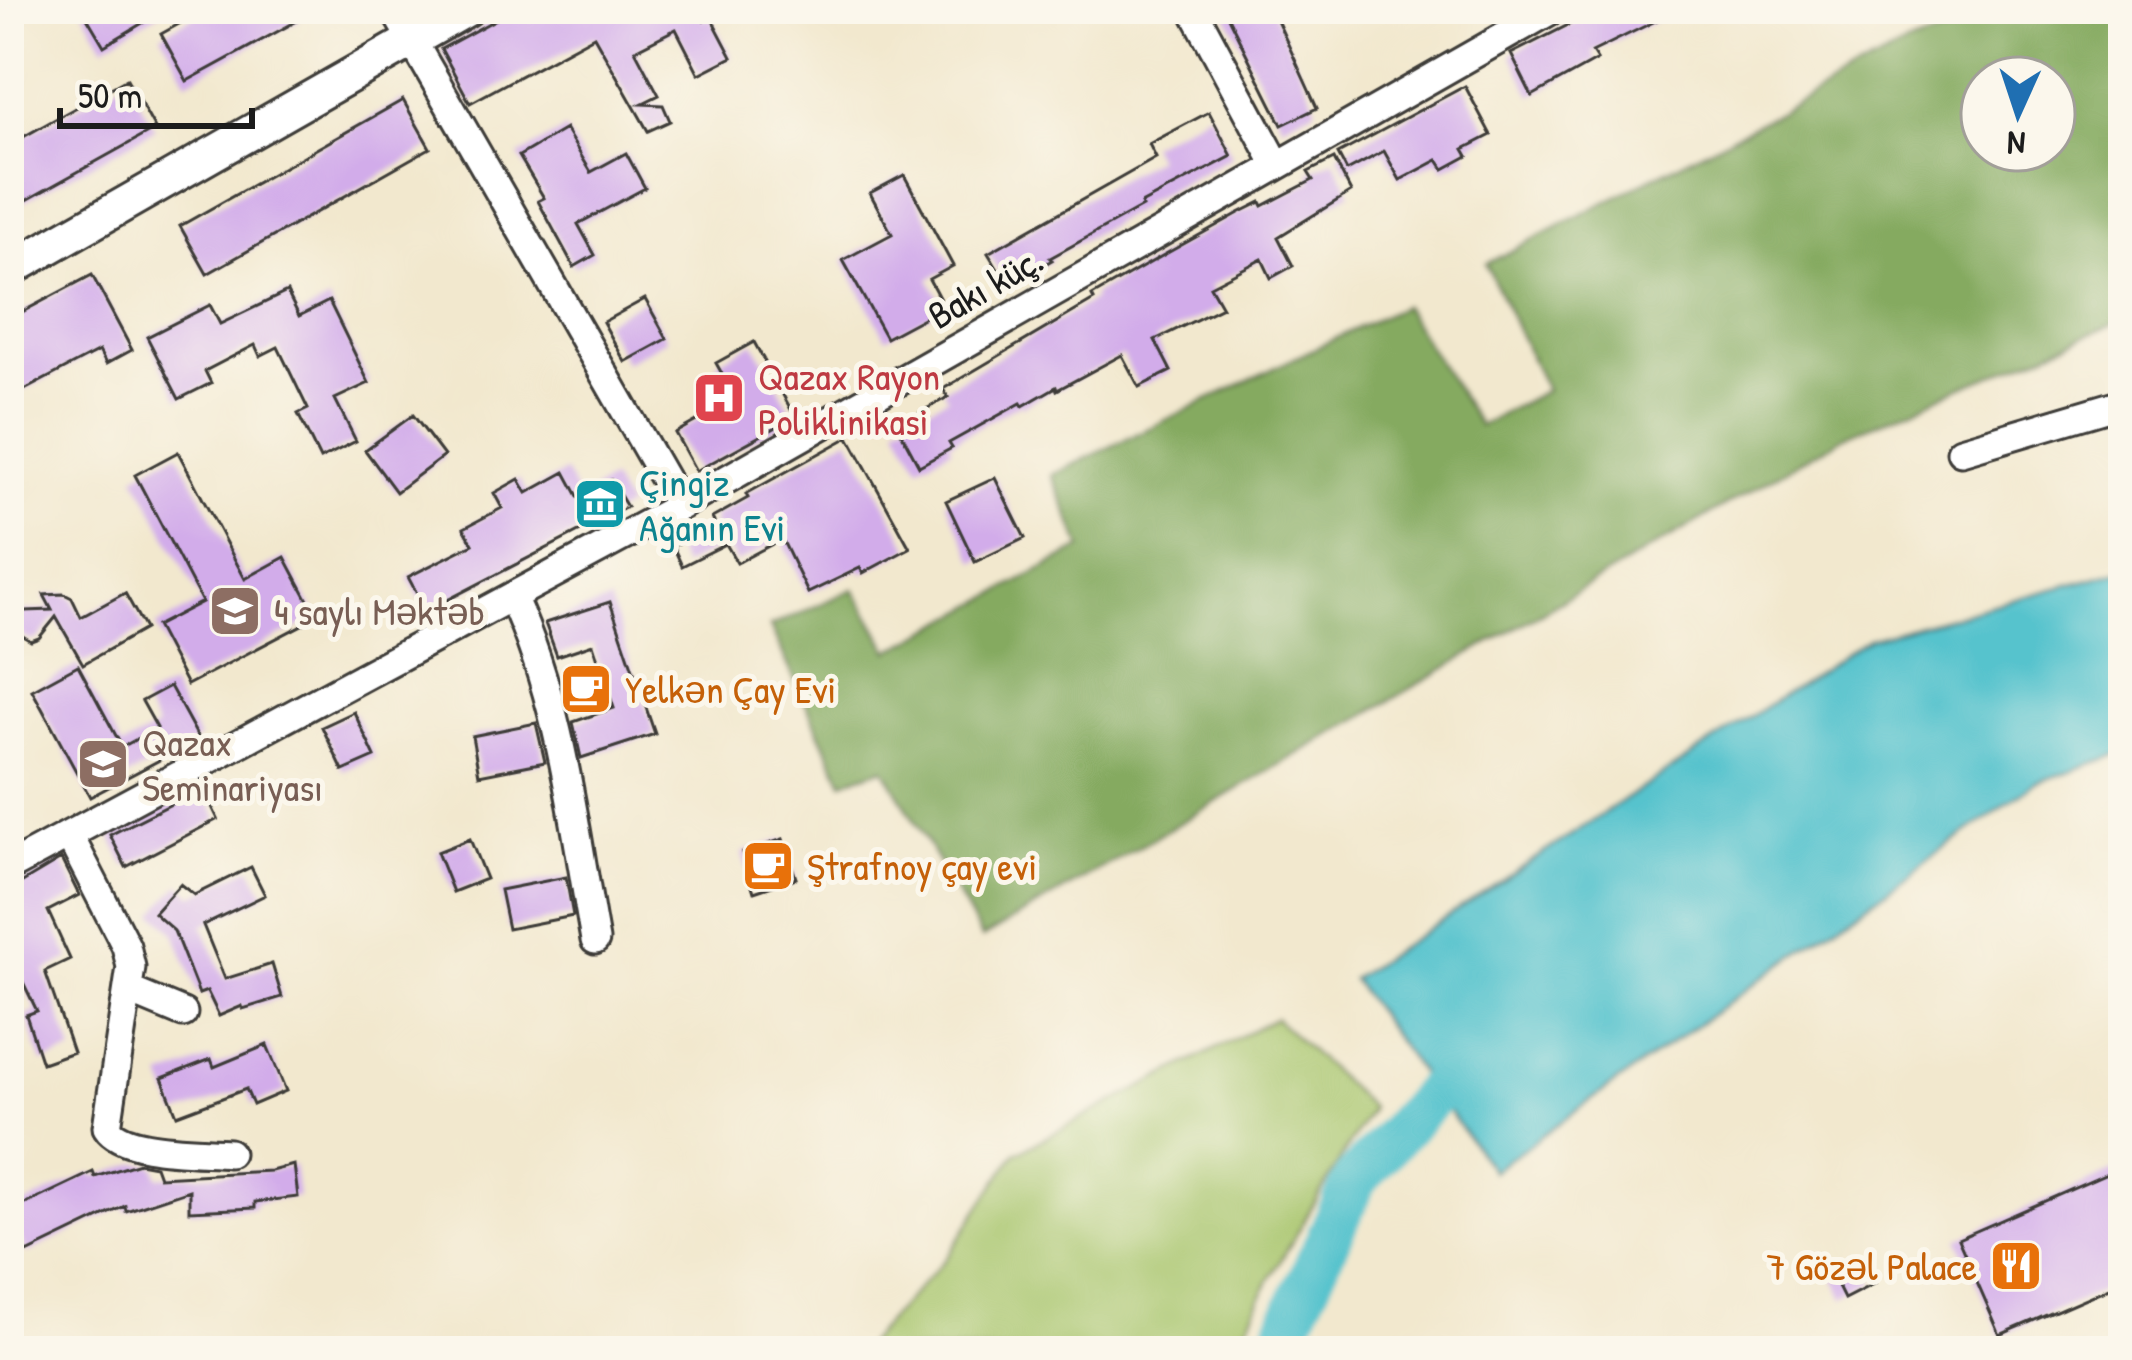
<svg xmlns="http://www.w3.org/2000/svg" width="2132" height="1360" font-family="'Patrick Hand',sans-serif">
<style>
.green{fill:#a7c56c;stroke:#627044;stroke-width:3}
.forest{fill:#85aa60;stroke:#50633e;stroke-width:3;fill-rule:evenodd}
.water{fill:#56c3cd;stroke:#397074;stroke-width:3}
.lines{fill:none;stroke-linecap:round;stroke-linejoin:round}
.river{stroke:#56c3cd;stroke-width:45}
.building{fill:#d2acea}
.minor-casing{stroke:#3c3b37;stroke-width:33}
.tertiary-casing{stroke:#3c3b37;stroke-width:39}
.minor{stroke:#fff;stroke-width:27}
.tertiary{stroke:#fff;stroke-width:33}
.labels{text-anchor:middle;stroke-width:10;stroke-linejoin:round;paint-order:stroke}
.street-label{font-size:39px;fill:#1c1c1c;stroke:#fbf7ec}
.health-label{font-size:39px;fill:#be3a42;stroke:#fbf7ec;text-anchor:start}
.culture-label{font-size:39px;fill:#0d838f;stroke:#fbf7ec;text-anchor:start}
.education-label{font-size:39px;fill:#785e54;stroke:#fbf7ec;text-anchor:start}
.food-label{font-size:39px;fill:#c56008;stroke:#fbf7ec;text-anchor:start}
</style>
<rect width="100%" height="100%" fill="#fbf7ec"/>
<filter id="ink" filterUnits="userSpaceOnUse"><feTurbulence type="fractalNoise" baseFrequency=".00833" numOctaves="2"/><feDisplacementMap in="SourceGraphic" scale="24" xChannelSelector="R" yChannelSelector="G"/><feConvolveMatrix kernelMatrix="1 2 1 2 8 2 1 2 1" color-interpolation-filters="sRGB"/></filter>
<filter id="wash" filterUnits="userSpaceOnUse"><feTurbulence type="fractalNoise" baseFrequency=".004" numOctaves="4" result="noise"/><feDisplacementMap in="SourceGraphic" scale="48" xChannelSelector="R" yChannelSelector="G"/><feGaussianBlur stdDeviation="2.7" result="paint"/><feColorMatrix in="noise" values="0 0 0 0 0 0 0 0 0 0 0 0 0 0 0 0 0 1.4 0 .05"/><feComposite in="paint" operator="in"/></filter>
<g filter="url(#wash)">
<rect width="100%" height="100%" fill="#f2e8ce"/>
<path class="green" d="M1275 1018 1371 1108 1268 1282 1236 1351H860L947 1257 1016 1153Z"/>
<path class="forest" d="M2020 9H2123V320L1841 438 982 938 884 768 843 782 770 627 854 589 890 651 1082 548 1052 475 1403 306 1479 426 1546 390 1486 264 1906 46ZM1982 78H2054V150H1982Z"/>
<path class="water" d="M2123 570V753L2036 783 1492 1171 1352 979 1869 639Z"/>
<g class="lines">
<path class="river" d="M1277 1351 1355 1180 1474 1049"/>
</g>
<g id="blocks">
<path class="building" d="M82 9H166L104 46Z
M206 9H319L187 81 161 34Z
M515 9H715L701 16 704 21 711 17 732 57 699 74 676 29 635 50 659 95 641 104 663 105 670 121 648 131 594 36 470 103 441 49Z
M1224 9H1272L1317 108 1282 125Z
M1600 9H1680L1592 52 1597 60 1532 96 1511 54Z
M127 79 155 129 9 210V145Z
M1465 86 1491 135 1464 149 1468 156 1444 169 1438 160 1400 180 1384 151 1347 171 1338 154Z
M403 100 430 148 207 274 180 226Z
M1209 112 1232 156 1141 204 1142 207 1050 258 1052 260 1008 286 988 253 1156 158 1149 144Z
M565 129 591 172 626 153 645 188 578 224 595 255 574 267 538 201 544 198 519 156Z
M1334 159 1351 192 1278 237 1293 266 1271 278 1262 259 1210 286 1222 307 1155 340 1171 371 1139 387 1122 355 1057 390 1056 387 1023 406 1021 403 949 443 952 448 919 466 897 425 948 397 943 389 1094 300 1092 296 1162 256 1239 213 1261 202 1263 206 1313 180 1308 172Z
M904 175 953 266 929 279 944 307 886 338 843 260 892 234 870 193Z
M92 275 132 350 106 364 99 351 9 398V319Z
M287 292 299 316 329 301 369 383 335 399 356 441 320 459 298 414 308 409 278 347 260 356 255 345 205 371 211 383 179 399 147 337 210 305 220 324Z
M645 299 667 339 625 362 603 322Z
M754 342 795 417 696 471 675 433 736 399 716 363Z
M413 415 444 456 396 492 365 450Z
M849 437 910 548 863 573 860 568 808 593 782 539 737 563 726 544 682 566 673 546 716 526 712 518 748 498 746 494Z
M178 452 245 579 285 557 317 617 187 685 156 626 202 602 135 475Z
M565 472 579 498 611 480 627 507 426 611 408 577 473 544 464 528 502 508 494 493 519 479 527 493Z
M995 478 1025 538 975 562 946 501Z
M125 593 145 629 83 664 56 617 39 638 31 641 16 632 18 616 25 611 52 610 44 595 64 594 72 598 81 617Z
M610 602 655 734 581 758 573 722 614 708 593 644 557 656 545 623Z
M78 665 122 747 157 728 142 701 170 686 199 739 90 797 32 690Z
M354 712 375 757 343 771 322 727Z
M536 723 545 762 479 775 472 736Z
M203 788 218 819 126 867 110 835Z
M470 839 486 879 453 892 437 852Z
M783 839 796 878 754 892 742 853Z
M61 859 79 895 48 911 70 959 45 971 73 1052 42 1063 26 1015 37 1011 9 953V890Z
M251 867 265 895 203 925 225 979 272 964 282 997 243 1009 242 1006 219 1016 207 991 199 994 174 931 154 913 180 884 194 895Z
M566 877 573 916 508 929 500 890Z
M267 1045 286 1091 253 1105 246 1089 177 1115 162 1078 211 1059 214 1067Z
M139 1163 155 1166 159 1177 271 1171 294 1165 298 1197 255 1202V1208L189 1211V1190L126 1211 125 1206 27 1253 9 1212 93 1172 95 1177Z
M2123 1167V1282L2000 1335 1958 1239Z
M1863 1261 1875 1283 1844 1299 1833 1277Z"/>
</g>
</g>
<g filter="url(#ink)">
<use href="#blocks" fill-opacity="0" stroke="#3c3b37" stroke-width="3"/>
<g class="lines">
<g class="minor-casing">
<path id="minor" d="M394 9 680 506
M1193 9 1277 165
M1961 451 2123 403
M512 597C562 704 574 825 595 940
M69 835 126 946 131 967 107 1127C123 1153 199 1150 229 1153
M9 867 680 506 1553 9
M130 991 183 1013"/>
</g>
<g class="tertiary-casing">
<path id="tertiary" d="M9 270 467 9"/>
</g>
<use href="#minor" class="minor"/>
<use href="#tertiary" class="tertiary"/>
</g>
</g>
<defs>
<g id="hospital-square" transform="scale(2.7)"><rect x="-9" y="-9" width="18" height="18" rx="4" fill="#e0444e" stroke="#fbf7ec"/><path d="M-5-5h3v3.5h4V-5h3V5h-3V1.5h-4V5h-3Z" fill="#fff"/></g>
<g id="museum-square" transform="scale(2.7)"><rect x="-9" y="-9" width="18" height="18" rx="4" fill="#0f9aa8" stroke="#fbf7ec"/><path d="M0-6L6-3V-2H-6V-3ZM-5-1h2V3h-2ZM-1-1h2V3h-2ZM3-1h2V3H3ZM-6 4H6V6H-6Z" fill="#fff"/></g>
<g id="school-square" transform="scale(2.7)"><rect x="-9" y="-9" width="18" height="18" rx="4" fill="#8d6e63" stroke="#fbf7ec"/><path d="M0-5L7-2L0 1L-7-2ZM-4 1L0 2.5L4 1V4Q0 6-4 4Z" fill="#fff"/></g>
<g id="cafe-square" transform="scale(2.7)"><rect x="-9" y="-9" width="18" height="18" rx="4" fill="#e8710a" stroke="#fbf7ec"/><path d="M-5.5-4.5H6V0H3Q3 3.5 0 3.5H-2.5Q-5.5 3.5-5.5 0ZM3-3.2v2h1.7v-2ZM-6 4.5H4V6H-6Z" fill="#fff"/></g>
<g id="restaurant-square" transform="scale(2.7)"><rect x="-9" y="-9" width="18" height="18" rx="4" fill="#e8710a" stroke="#fbf7ec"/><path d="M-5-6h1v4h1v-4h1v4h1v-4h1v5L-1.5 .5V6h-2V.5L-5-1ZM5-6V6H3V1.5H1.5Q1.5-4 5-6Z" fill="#fff"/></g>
</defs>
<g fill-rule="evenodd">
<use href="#hospital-square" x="719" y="398"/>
<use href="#museum-square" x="600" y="504"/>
<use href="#school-square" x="235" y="611"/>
<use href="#cafe-square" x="586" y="689"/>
<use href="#school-square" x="103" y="764"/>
<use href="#cafe-square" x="768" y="866"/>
<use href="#restaurant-square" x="2016" y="1266"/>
</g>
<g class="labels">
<g class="street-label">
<text transform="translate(985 287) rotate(-30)" y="14">Bakı küç.</text>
</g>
<g class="health-label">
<text x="758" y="390">Qazax Rayon<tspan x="758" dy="45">Poliklinikasi</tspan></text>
</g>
<g class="culture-label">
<text x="639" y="496">Çingiz<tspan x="639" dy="45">Ağanın Evi</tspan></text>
</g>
<g class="education-label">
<text x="274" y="625">4 saylı Məktəb</text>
<text x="142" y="756">Qazax<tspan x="142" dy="45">Seminariyası</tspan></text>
</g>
<g class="food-label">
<text x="625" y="703">Yelkən Çay Evi</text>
<text x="807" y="880">Ştrafnoy çay evi</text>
<text x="1977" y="1280" text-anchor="end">7 Gözəl Palace</text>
</g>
</g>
<rect width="2132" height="1360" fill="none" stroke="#fbf7ec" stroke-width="48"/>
<g transform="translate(2018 114) rotate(183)"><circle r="57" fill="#fbf7ec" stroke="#a29f99" stroke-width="3"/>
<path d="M0-9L21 45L0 30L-21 45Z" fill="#1f6fb2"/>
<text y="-18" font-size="33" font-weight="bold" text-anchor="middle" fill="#1c1c1c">N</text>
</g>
<path d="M60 108v18h192v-18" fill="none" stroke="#1c1c1c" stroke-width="6"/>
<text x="78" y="108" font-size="36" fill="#1c1c1c" stroke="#fbf7ec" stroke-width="9" paint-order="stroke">50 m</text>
</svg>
